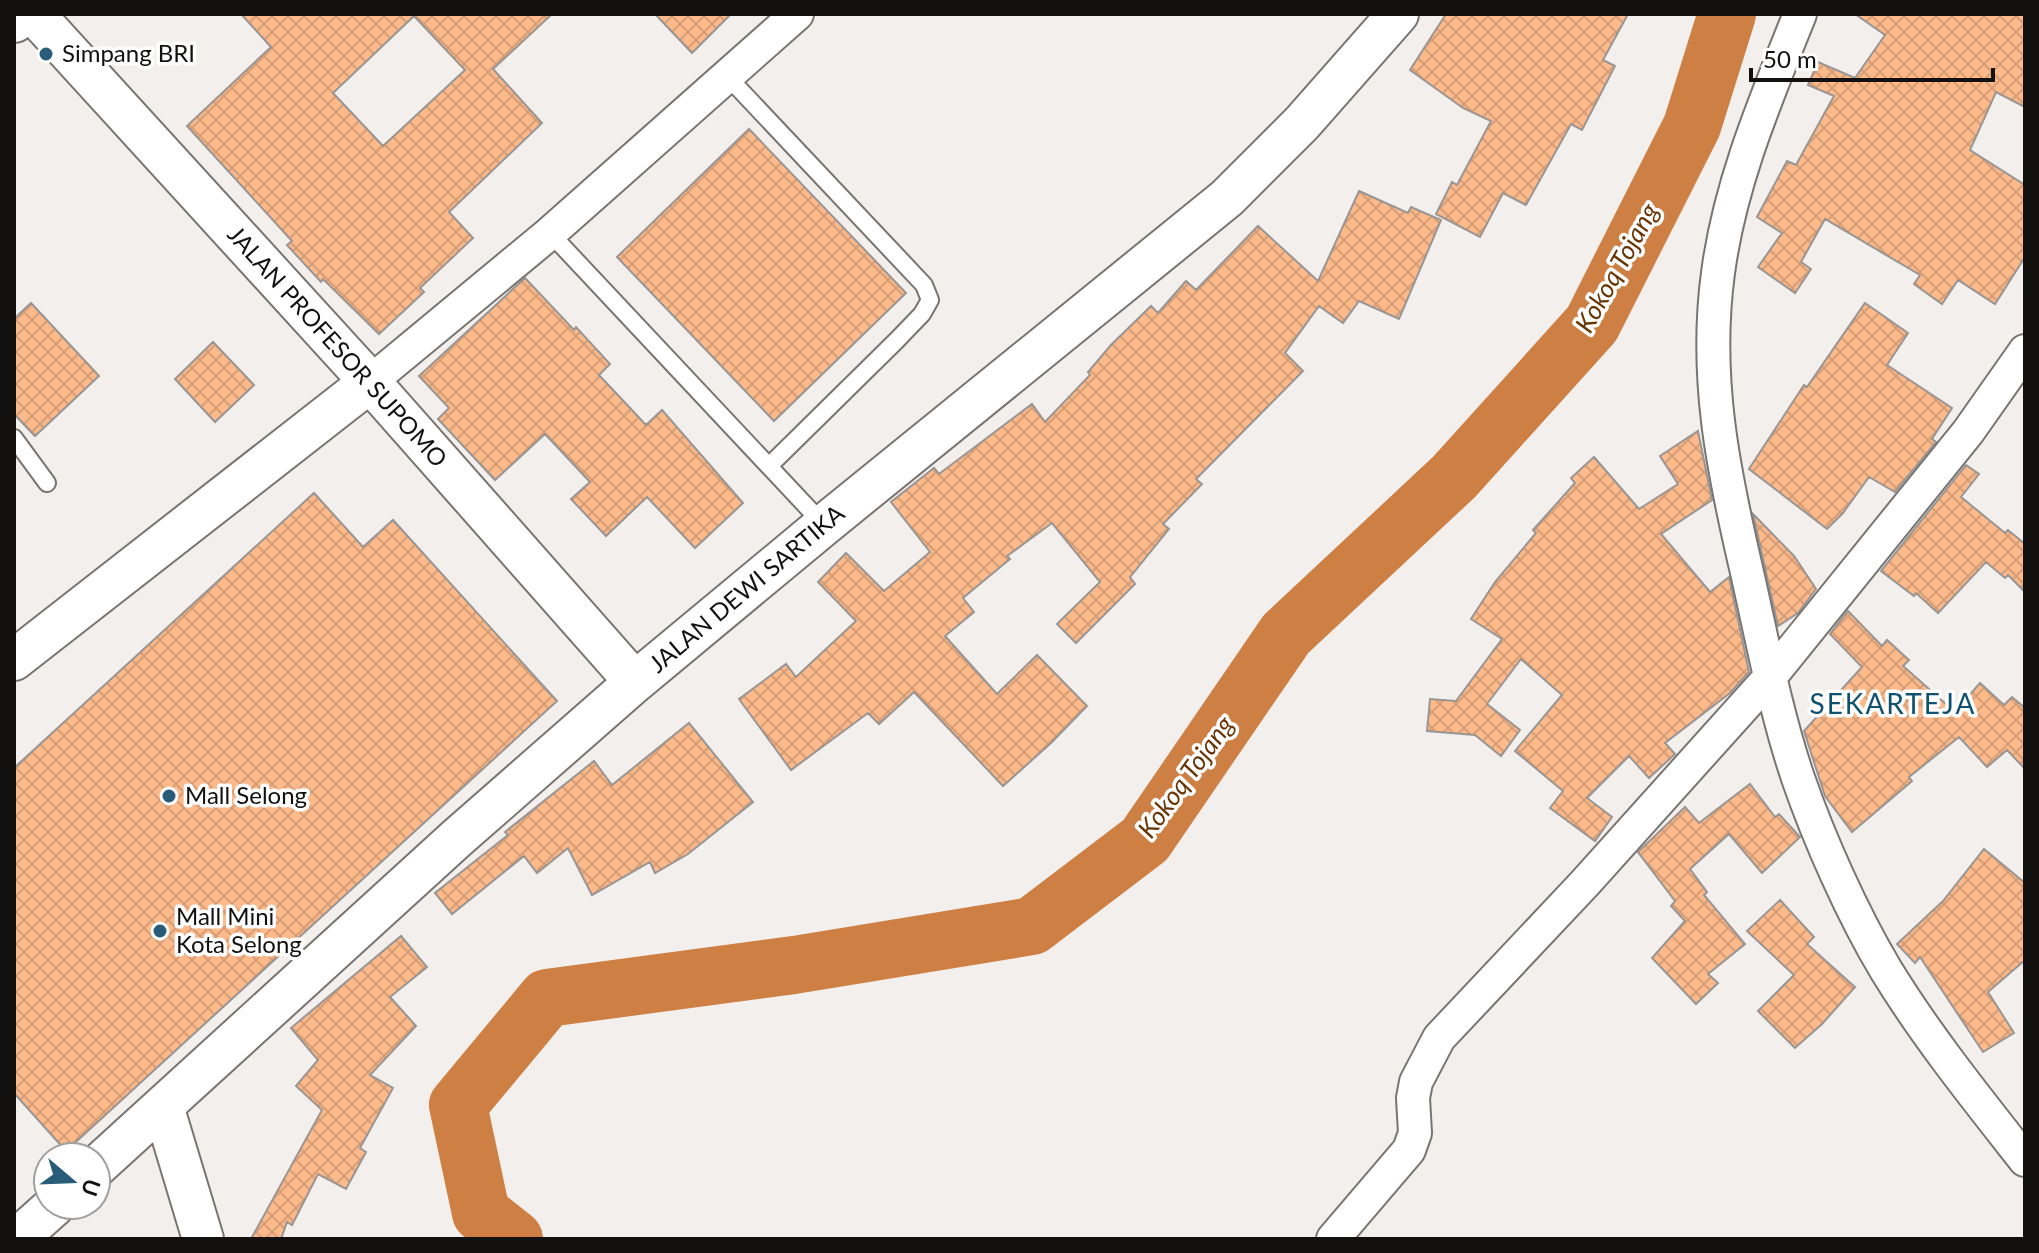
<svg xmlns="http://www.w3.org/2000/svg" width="2039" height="1253" font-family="Lato,sans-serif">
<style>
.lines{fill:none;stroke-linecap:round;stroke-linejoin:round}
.river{stroke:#ce7f43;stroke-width:58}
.building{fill:url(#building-cross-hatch);stroke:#999593;stroke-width:2;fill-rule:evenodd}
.service-casing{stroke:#787472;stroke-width:20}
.minor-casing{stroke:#787472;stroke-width:36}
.tertiary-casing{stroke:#787472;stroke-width:44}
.primary-casing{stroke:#787472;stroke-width:48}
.service{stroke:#fff;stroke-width:16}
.minor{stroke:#fff;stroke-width:32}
.tertiary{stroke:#fff;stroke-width:40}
.primary{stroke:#fff;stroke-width:44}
.poi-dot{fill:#295c79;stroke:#fff;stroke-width:3}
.labels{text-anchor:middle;stroke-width:7;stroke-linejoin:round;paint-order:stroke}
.poi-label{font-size:24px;fill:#121110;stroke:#fff;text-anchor:start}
.street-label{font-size:24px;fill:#121110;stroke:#fff}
.water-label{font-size:26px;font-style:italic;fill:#693505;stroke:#fff}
.quarter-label{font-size:28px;letter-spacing:2px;fill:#105170;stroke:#fff}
</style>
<defs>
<pattern id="building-cross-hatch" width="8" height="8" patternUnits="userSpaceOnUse" patternTransform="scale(2)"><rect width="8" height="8" fill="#fcb98a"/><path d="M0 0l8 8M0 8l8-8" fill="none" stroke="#d79e76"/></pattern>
</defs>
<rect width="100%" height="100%" fill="#f3efed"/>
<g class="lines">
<path class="river" d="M514 1239 481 1213 458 1105 547 998 794 965 1032 926 1145 840 1286 634 1454 477 1592 324 1692 126 1727 14"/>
</g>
<path class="building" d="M241 14H552L493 69 542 123 449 212 473 238 420 288 424 292 379 334 323 279 321 282 287 245 292 241 187 126 271 47ZM414 16 465 70 383 146 333 93Z
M655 14H731L692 53Z
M1446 14H1628L1603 60 1615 66 1582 130 1571 124 1526 205 1503 193 1480 237 1436 214 1452 182 1457 185 1491 121 1463 108 1410 70Z
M1855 14H2025V107L1996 92 1970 150 2025 185V257L1995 304 1958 280 1942 304 1914 284 1920 275 1825 219 1801 262 1811 269 1795 293 1758 267 1782 233 1757 217 1787 161 1796 165 1834 96 1808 85 1818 62 1855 78 1885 35Z
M749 129 906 293 774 421 617 257Z
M1359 191 1408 213 1411 207 1441 220 1399 319 1359 301 1343 323 1319 306 1285 353 1303 371 1196 479 1202 484 1163 524 1169 529 1130 577 1135 584 1076 643 1057 624 1100 582 1052 523 1007 556 1010 559 963 598 974 612 945 636 997 694 1037 655 1087 706 1051 743 1003 786 914 692 879 724 868 713 791 770 739 699 786 664 796 677 856 621 818 582 846 553 884 591 930 552 891 502 934 468 939 474 1032 404 1045 422 1090 375 1088 372 1111 345 1151 306 1158 313 1186 281 1196 290 1258 226 1318 281Z
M525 278 574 330 576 327 610 364 599 375 646 425 662 410 743 503 695 548 647 497 606 536 571 499 590 482 545 434 495 480 438 419 449 408 419 376Z
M31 303 99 376 35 436 14 414V319Z
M1865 303 1908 333 1887 365 1952 408 1932 439 1936 442 1895 492 1869 477 1843 513 1827 529 1749 469 1804 385 1807 387Z
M213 342 254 385 215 422 175 379Z
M1698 431 1712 500 1661 534 1710 592 1729 577 1749 672 1730 693 1665 743 1675 754 1649 778 1629 756 1587 798 1612 817 1595 841 1550 808 1563 791 1515 751 1562 695 1521 659 1487 704 1520 730 1501 756 1475 735 1427 731 1430 699 1456 701 1502 639 1471 619 1495 582 1536 533 1533 530 1575 483 1571 478 1594 457 1639 509 1678 484 1660 456Z
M1966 465 1979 474 1961 497 2005 533 2008 530 2025 544V592L2008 575 2005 578 1986 562 1938 613 1916 593 1914 596 1881 571Z
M314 493 363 547 393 520 557 701 66 1151 14 1093V768Z
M1753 514 1794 556 1816 589 1798 613 1778 626Z
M1848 611 1882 646 1887 640 1909 660 1903 666 1955 712 1980 683 2004 705 2012 697 2025 708V769L2007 750 1987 767 1959 737 1909 777 1912 781 1852 832 1825 796 1804 731 1862 667 1830 634Z
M689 723 753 802 688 854 655 873 650 862 592 895 568 848 537 873 524 856 452 914 435 893 508 835 505 832 594 761 612 785Z
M1750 784 1775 817 1779 814 1800 837 1762 873 1729 834 1690 869 1707 892 1704 895 1745 944 1708 974 1718 983 1696 1004 1652 958 1685 921 1671 906 1675 901 1638 852 1685 807 1699 823Z
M1984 849 2025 883V960L1988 992 2014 1033 1983 1052 1920 957 1915 963 1897 944 1943 901Z
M1780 900 1814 937 1807 944 1855 987 1822 1024 1795 1048 1758 1011 1794 975 1747 931Z
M401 936 427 967 390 997 416 1026 370 1075 393 1088 360 1148 366 1152 346 1189 318 1174 292 1225 287 1222 281 1239H251L322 1110 296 1086 318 1060 291 1028Z"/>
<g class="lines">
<g class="service-casing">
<path id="service" d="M727 76 924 285 930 300 922 314 896 341 769 466
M550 233 824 525
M14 438 47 483"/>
</g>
<g class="minor-casing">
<path id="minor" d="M1800 14C1766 99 1730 182 1718 273 1704 376 1723 469 1746 568 1762 638 1775 710 1798 778 1819 839 1853 915 1886 970 1927 1037 1977 1099 2025 1160
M370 382 550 233 797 14
M1333 1239 1409 1150 1415 1133 1413 1098 1416 1082 1439 1038 1585 883 1771 676 1968 432 2025 351"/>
</g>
<g class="tertiary-casing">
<path id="tertiary" d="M34 14 370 382 635 682
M14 660 370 382
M163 1106 203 1239
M96 1167 457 838 635 682 824 525 1227 198 1302 123 1398 14
M17 1239 55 1205"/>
</g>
<g class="primary-casing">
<path id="primary" d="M14 20 20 14"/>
</g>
<use href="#service" class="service"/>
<use href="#minor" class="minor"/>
<use href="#tertiary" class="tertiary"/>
<use href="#primary" class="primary"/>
</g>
<g class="poi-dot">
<circle cx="46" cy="54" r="8"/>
<circle cx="169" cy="796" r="8"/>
<circle cx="160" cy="931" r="8"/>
</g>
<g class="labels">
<g class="poi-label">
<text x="62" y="62">Simpang BRI</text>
<text x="185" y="804">Mall Selong</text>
<text x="176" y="925">Mall Mini<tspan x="176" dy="28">Kota Selong</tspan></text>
</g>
<g class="street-label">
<text transform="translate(337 347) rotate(48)" y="8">JALAN PROFESOR SUPOMO</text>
<text transform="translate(747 589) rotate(-40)" y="8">JALAN DEWI SARTIKA</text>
</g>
<g class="water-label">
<text transform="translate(1617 268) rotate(-61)" y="9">Kokoq Tojang</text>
<text transform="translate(1186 777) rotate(-54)" y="9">Kokoq Tojang</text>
</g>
<g class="quarter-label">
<text x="1893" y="714">SEKARTEJA</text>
</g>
</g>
<rect width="2039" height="1253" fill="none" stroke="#121110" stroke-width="32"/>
<g transform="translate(72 1181) rotate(109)"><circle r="38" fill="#ffffff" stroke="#a0a09f" stroke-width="2"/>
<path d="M0-6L14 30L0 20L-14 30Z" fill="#295c79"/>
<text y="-12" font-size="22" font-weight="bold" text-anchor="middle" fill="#121110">U</text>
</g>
<path d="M1751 68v12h242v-12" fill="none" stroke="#121110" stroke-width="4"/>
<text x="1763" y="68" font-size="24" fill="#121110" stroke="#ffffff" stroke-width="6" paint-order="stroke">50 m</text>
</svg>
